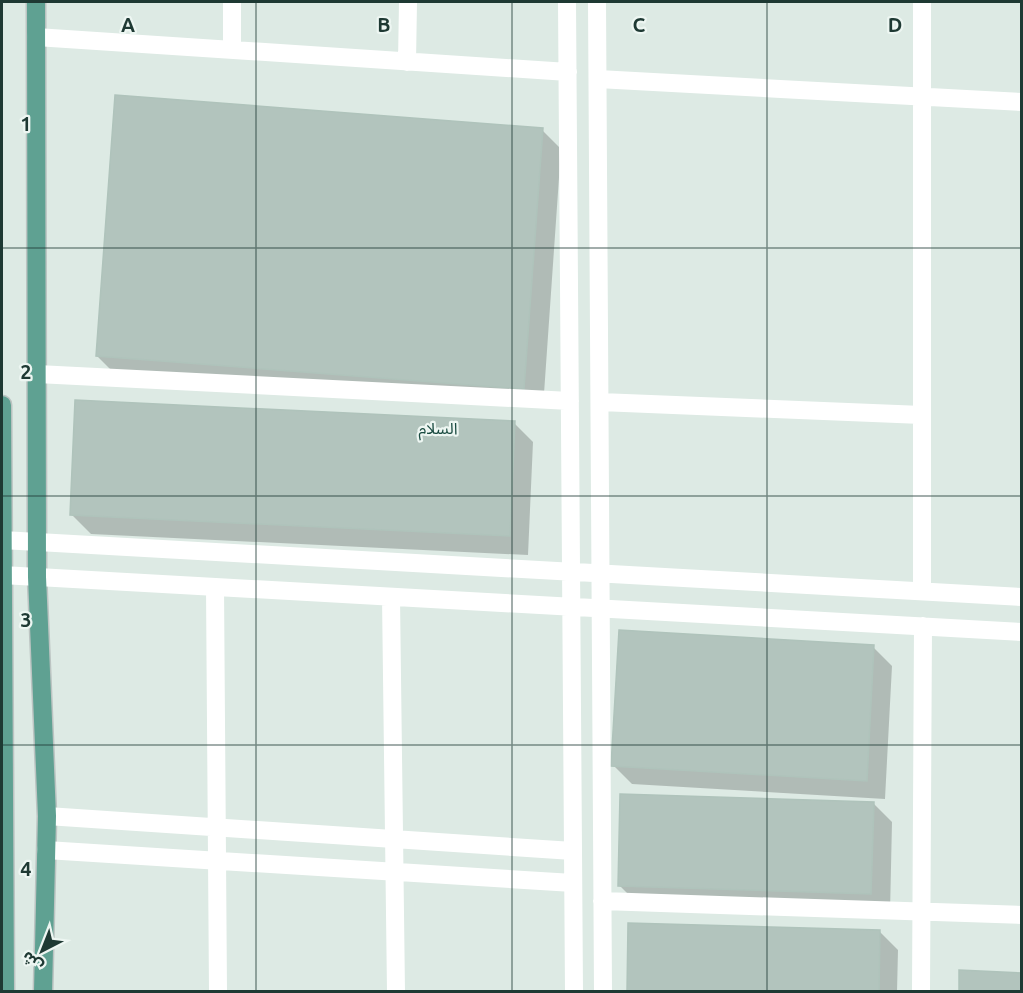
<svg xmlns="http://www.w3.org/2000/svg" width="1023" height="993" font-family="Ubuntu,'Noto Sans Arabic',sans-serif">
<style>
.shadow{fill:#0003}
.building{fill:#b2c4bd;stroke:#afc3bb;stroke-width:1.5}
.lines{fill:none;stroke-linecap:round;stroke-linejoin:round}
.major-casing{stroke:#bcc4c2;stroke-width:21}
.minor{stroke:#fff;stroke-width:18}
.major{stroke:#5fa192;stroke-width:18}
.grid{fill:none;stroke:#1e3933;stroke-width:1.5;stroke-opacity:0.55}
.labels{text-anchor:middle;stroke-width:4.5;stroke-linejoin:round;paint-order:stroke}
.neighbourhood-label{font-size:16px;fill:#1a4b41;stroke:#edf6f2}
.grid-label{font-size:20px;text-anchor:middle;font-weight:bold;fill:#1e3933;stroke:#edf6f2;stroke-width:4.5;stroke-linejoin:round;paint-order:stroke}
</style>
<rect width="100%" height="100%" fill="#ddeae4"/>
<path class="shadow" d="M542 130 561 149 543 408 116 375 97 356Z
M514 423 533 442 528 555 91 534 72 515Z
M873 647 892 666 885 799 632 784 613 765Z
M873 803 892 822 890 913 638 904 619 885Z
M879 931 898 950 897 992H628Z"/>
<path class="building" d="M115 95 543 128 524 389 96 356Z
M75 400 515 421 510 536 70 515Z
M619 630 874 645 867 781 611 766Z
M620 794 874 802 871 894 618 886Z
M628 923 880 930 879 992H627Z
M959 970 1022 973V992H959Z"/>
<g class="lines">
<g class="major-casing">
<path id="major" d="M36 2 37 577 47 816 43 992
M2 405 5 992"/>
</g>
<path class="minor" d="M567 2 574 992
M597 2 603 992
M36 37 568 72
M232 50V2
M407 62 408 2
M598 79 1022 102
M37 374 570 401
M600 402 922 415
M2 540 1022 597
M2 575 1022 632
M215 587 218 992
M922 591V2
M391 597 396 992
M47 816 573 851
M46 850 573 883
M602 901 1022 915
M921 992 923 626"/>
<use href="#major" class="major"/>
</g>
<path class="grid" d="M256 2V992M512 2V992M767 2V992M2 248H1022M2 496H1022M2 745H1022"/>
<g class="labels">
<g class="neighbourhood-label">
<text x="438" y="434">السلام</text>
</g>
</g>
<g class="grid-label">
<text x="128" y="32">A</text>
<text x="384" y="32">B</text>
<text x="639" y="32">C</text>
<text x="895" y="32">D</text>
<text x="26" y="131">1</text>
<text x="26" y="379">2</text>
<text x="26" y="627">3</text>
<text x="26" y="876">4</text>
</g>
<rect width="1023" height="993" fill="none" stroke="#1e3933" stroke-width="6"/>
<g transform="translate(42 951) rotate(222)" stroke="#edf6f2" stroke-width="4.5" paint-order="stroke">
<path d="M0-4.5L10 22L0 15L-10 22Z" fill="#1e3933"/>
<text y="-9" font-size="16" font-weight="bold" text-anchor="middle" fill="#1e3933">ش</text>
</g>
</svg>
